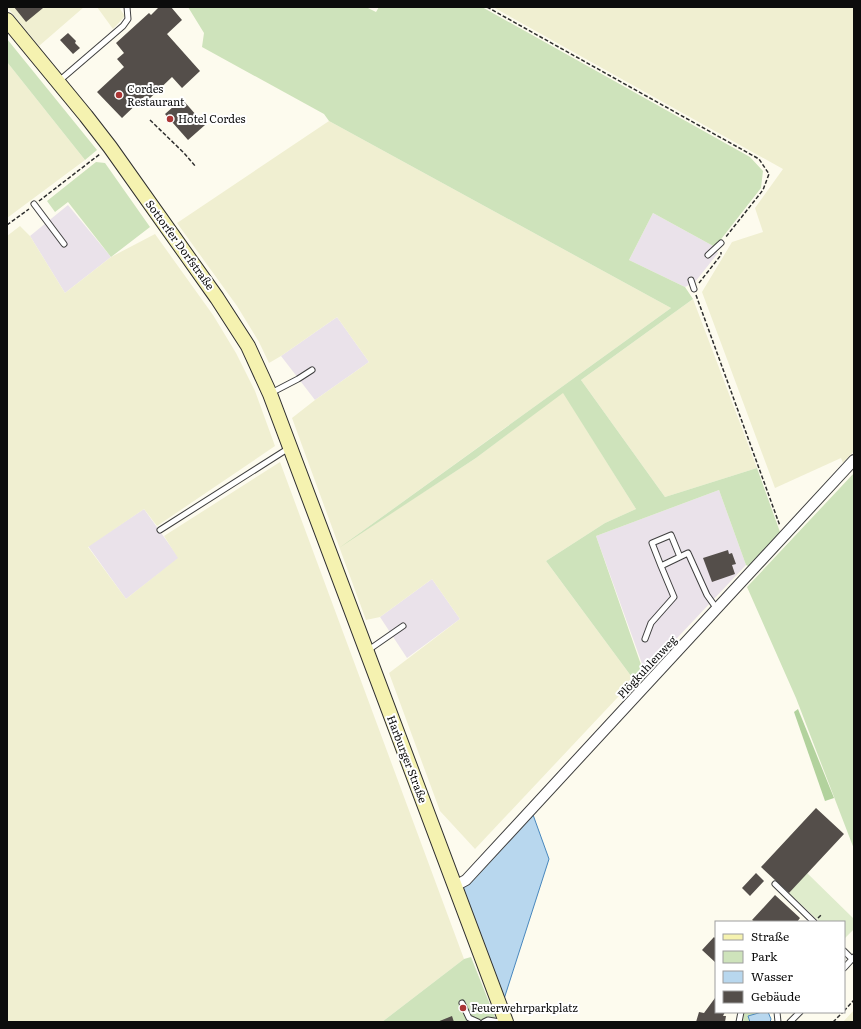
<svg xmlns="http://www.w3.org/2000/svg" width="861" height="1029" font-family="Literata,serif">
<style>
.industrial{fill:#eae2ea}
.farmland{fill:#f0efd1}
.green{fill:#cee3bb}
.forest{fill:#b2d29d}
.pitch{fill:#dfeccc}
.water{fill:#b8d7ee;stroke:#4887bd}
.building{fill:#544e4a}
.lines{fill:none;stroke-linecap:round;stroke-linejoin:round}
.lane-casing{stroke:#3f3f3f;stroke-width:7}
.street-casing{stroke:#3f3f3f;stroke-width:12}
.secondary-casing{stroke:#2e2e2e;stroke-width:16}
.path{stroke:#2e2e2e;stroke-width:1.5;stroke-dasharray:4 2;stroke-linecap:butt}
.lane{stroke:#fff;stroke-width:5}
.street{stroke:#fff;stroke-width:10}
.secondary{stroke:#f5f2b0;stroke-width:14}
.poi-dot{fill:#ab3635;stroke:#fff;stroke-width:1.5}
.labels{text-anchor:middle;stroke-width:4;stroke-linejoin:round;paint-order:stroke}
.poi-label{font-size:11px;fill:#0c0c0c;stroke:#fff;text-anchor:start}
.street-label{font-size:11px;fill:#0c0c0c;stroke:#fff}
</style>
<rect width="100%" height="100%" fill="#fdfbee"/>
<path class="industrial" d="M68 205 111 257 65 293 30 236Z
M653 213 715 247V249L718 253 695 282 685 287 629 260Z
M337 317 369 362 315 400 281 356Z
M719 490 746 565 645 672 596 536Z
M144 509 179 558 126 599 88 546Z
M432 579 460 619 407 658 380 617Z"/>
<path class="farmland" d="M7 7H84L39 46Z
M97 7H121L120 9 125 16 113 29Z
M493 7H854V451L843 463 841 458 775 488 702 292 732 242 763 232 755 208 783 169Z
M7 62 85 160 7 218Z
M329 121 671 308 350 540 476 458 563 392 636 509 605 523 546 561 634 680 475 849 440 811 389 673 460 619 432 579 380 617 366 620 292 418 315 400 369 362 337 317 281 356 269 363 259 342 237 306 177 223Z
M20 226 30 236 65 293 111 257 155 234 213 315 236 353 255 391 275 446 157 526 144 509 88 547 126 599 178 558 164 536 280 462 464 959 382 1022H7V236Z
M693 299 757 468 665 497 581 380Z
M854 1010V1022H843Z"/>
<path class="green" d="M188 7H366L376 12 379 7H482L750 157 763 171 761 188 715 247 653 213 629 260 685 287 693 299 581 380 665 497 757 468 780 532 750 567 746 565 719 490 596 536 646 679 634 691V680L546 561 605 523 636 509 563 393 476 458 339 548 671 308 329 121 324 114 202 47 204 33Z
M7 39 97 150 85 160 7 62Z
M96 162 105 163 150 227 111 257 68 202 55 212 47 201Z
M854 473V849L796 698 747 587Z
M471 957 497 1022H382L464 959Z
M744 1012H762L748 1016 750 1022H743Z"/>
<path class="forest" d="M798 709 834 798 825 801 794 712Z"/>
<path class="pitch" d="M807 873 854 919V929L844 939V922H820L789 893Z"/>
<path class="water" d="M532 812 549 859 504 999 462 889Z
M762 1012H768L771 1019 770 1022H750L748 1016Z"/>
<path class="building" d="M14 7H42L43 8 26 22Z
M159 7H171L182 20 167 34 200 71 182 88 172 77 148 100 145 96 122 118 97 92 124 67 117 59 124 53 116 43 149 13 151 15Z
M68 33 76 41 75 43 80 48 73 54 60 40Z
M182 99 205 125 188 140 165 114Z
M728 550 729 554 732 553 736 564 732 565 735 574 712 582 703 558Z
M816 808 844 834 789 893 761 867Z
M756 873 764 881 750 896 742 888Z
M775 895 800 918 797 922H755L752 920Z
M714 937 716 939V963L702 950Z
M715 998 716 1012H725L723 1016H726L725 1022H696L699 1012 704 1013Z
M452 1016 454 1022H437Z"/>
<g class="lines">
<g class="lane-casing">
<path id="lane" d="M59 81 123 26 128 19 127 7
M34 204 64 244
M708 255 721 243
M691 280 694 289
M271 393 298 379 312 370
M160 530 289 448
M661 566 652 543 671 535 680 557
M645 639 651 623 674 597 661 566 688 553 707 595 717 609
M367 651 403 626
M775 884 814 922
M844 951 852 959
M844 968 854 957
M462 1003 469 1018 478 1022
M777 1012 778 1022
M484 1022 488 1020 500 1022
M739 1022 741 1012
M790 1022 800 1012"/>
</g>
<g class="street-casing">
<path id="street" d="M455 886 466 880 854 460"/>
</g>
<g class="secondary-casing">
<path id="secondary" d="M7 20 86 116 110 147 217 298 248 346 270 394 506 1022"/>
</g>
<path class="path" d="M487 7 759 159 769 174 763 190 725 238
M150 120 184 153 196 167
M39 201 100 154
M7 225 29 209
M699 283 721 255V252
M696 295 780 526
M818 918 822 914
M844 1011 854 1000
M833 1022 843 1012"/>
<use href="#lane" class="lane"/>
<use href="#street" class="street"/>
<use href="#secondary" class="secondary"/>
</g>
<g class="poi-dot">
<circle cx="119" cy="95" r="4"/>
<circle cx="170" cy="119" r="4"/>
<circle cx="463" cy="1008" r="4"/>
</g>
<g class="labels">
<g class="poi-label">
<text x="127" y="93">Cordes<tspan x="127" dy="13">Restaurant</tspan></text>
<text x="178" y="123">Hotel Cordes</text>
<text x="471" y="1012">Feuerwehrparkplatz</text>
</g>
<g class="street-label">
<text transform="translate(180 245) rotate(54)" y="4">Sottorfer Dorfstraße</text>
<text transform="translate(647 667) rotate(-47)" y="4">Plögkuhlenweg</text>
<text transform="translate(407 759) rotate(69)" y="4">Harburger Straße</text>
</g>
</g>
<rect width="861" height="1029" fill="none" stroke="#0c0c0c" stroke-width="16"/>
<rect x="715" y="921" width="130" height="92" fill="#ffffff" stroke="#9e9e9e"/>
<rect x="723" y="934" width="20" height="6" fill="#f5f2b0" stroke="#9e9e9e"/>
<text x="751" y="941" font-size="12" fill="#0c0c0c">Straße</text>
<rect x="723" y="951" width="20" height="12" fill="#cee3bb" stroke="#9e9e9e"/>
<text x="751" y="961" font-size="12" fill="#0c0c0c">Park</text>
<rect x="723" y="971" width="20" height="12" fill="#b8d7ee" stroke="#9e9e9e"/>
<text x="751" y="981" font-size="12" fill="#0c0c0c">Wasser</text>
<rect x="723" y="991" width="20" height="12" fill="#544e4a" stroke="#9e9e9e"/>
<text x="751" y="1001" font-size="12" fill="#0c0c0c">Gebäude</text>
</svg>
